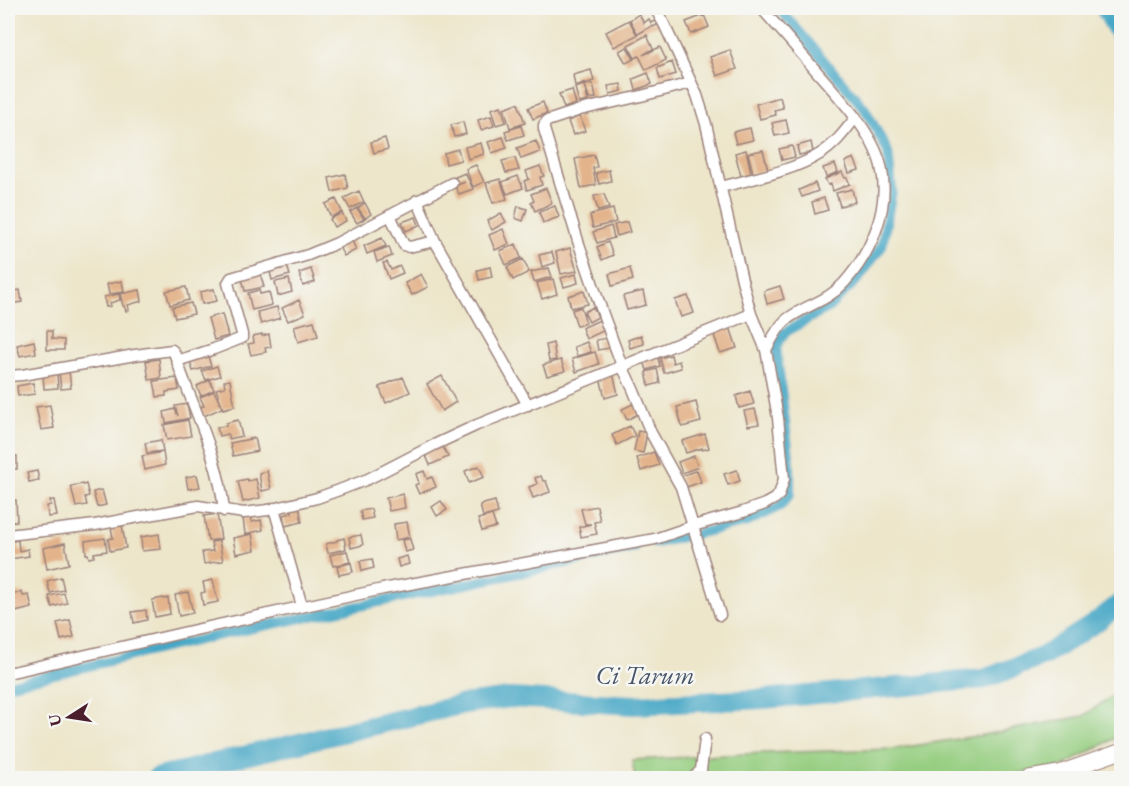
<svg xmlns="http://www.w3.org/2000/svg" width="1129" height="786" font-family="'EB Garamond',serif">
<style>
.green{fill:#96ce81;stroke:#707656;stroke-width:1.5}
.lines{fill:none;stroke-linecap:round;stroke-linejoin:round}
.canal{stroke:#46a7c6;stroke-width:10}
.river{stroke:#46a7c6;stroke-width:20}
.building{fill:#e3b48c}
.street-casing{stroke:#9c827b;stroke-width:13}
.secondary-casing{stroke:#9c827b;stroke-width:17}
.street{stroke:#fff;stroke-width:10}
.secondary{stroke:#fff;stroke-width:15}
.labels{text-anchor:middle;stroke-width:5;stroke-linejoin:round;paint-order:stroke}
.water-label{font-size:26px;font-style:italic;fill:#485569;stroke:#f6f6f2}
</style>
<rect width="100%" height="100%" fill="#f6f6f2"/>
<filter id="ink" filterUnits="userSpaceOnUse"><feTurbulence type="fractalNoise" baseFrequency=".0167" numOctaves="2"/><feDisplacementMap in="SourceGraphic" scale="12" xChannelSelector="R" yChannelSelector="G"/><feConvolveMatrix kernelMatrix="1 2 1 2 8 2 1 2 1" color-interpolation-filters="sRGB"/></filter>
<filter id="wash" filterUnits="userSpaceOnUse"><feTurbulence type="fractalNoise" baseFrequency=".008" numOctaves="4" result="noise"/><feDisplacementMap in="SourceGraphic" scale="24" xChannelSelector="R" yChannelSelector="G"/><feGaussianBlur stdDeviation="1.35" result="paint"/><feColorMatrix in="noise" values="0 0 0 0 0 0 0 0 0 0 0 0 0 0 0 0 0 1.4 0 .05"/><feComposite in="paint" operator="in"/></filter>
<g filter="url(#wash)">
<rect width="100%" height="100%" fill="#ede6cb"/>
<path class="green" d="M1121 690V735L1061 767 984 778H635L632 760 764 753 893 749 983 735 1083 716Z"/>
<g class="lines">
<path class="canal" d="M656 543 748 522 780 506 790 494V465L776 347 784 333 829 307 858 279 882 246 892 190 888 152 865 109 779 8
M8 685 229 633 538 569 634 548"/>
<path class="river" d="M1105 8 1122 38
M156 778 210 764 464 704 510 698 634 705 763 699 984 679 1044 656 1095 623 1122 602"/>
</g>
<g id="blocks">
<path class="building" d="M639 14 644 23 649 19 651 23 656 20 659 24 653 27 652 26 638 34 630 20Z
M704 15 709 27 691 34 686 22Z
M629 20 637 35 614 47 606 32Z
M647 35 653 49 643 55 660 47 666 60 646 70 639 56 635 58 628 45Z
M627 47 634 59 626 63 619 51Z
M730 50 737 69 717 76 710 57Z
M672 62 676 74 660 79 657 68Z
M591 70 594 81 575 86 573 75Z
M648 73 652 84 636 90 633 79Z
M593 84 596 98 589 99 585 85Z
M621 84 622 91 610 94 608 86Z
M584 85 588 101 579 103 575 88Z
M572 90 576 104 564 108 559 94Z
M780 97 783 108 774 110 776 115 760 119 756 104Z
M543 102 547 113 533 119 528 108Z
M518 103 525 123 510 128 504 108Z
M501 106 506 122 496 125 491 109Z
M491 116 494 126 481 130 478 120Z
M580 116 585 131 573 135 568 121Z
M786 120 789 133 775 136 772 123Z
M463 122 466 134 454 137 451 125Z
M521 126 524 135 508 140 505 131Z
M750 128 753 140 736 144 733 132Z
M503 137 507 148 492 153 488 142Z
M385 138 388 149 374 153 371 142Z
M536 141 540 152 521 159 517 148Z
M811 142 813 152 799 155 797 146Z
M481 143 484 154 468 159 465 147Z
M792 146 795 157 782 160 779 149Z
M458 149 461 160 446 164 444 153Z
M746 150 751 173 741 176 735 153Z
M763 150 768 170 753 173 748 153Z
M594 155 597 167 593 168 596 185 581 188 575 159Z
M515 158 519 170 506 173 502 161Z
M854 158 859 170 849 173 845 162Z
M835 164 838 172 826 177 823 168Z
M476 165 484 182 473 187 466 169Z
M540 166 544 176 540 177 542 185 527 190 524 181 529 179 526 171Z
M609 170 611 181 599 184 596 173Z
M842 172 845 178H847L850 184 833 191 831 184 828 185 825 179Z
M465 173 473 189 459 194 455 186 465 182 456 185 453 178Z
M345 174 348 188 332 192 329 178Z
M518 176 523 188 507 194 502 182Z
M500 179 507 199 493 203 486 183Z
M815 183 818 191 802 197 799 190Z
M546 188 552 203 535 211 531 202 534 201 531 194Z
M852 189 855 202 840 206 836 193Z
M359 191 364 202 350 209 344 198Z
M604 194 609 208 598 211 594 196Z
M824 198 828 210 815 214 812 202Z
M336 199 342 212 331 217 325 204Z
M365 203 371 214 365 218 358 208Z
M518 206 527 209 523 221 515 218Z
M555 206 559 217 543 223 539 212Z
M357 208 364 219 357 223 350 212Z
M613 209 616 222 593 228 590 215Z
M342 213 346 221 334 227 330 219Z
M501 213 506 222 492 230 487 221Z
M416 217 419 225 406 231 402 222Z
M627 222 630 232 617 236 614 225Z
M611 226 614 238 597 243 593 232Z
M503 229 509 244 495 250 489 235Z
M351 238 356 250 344 256 338 245Z
M382 238 386 246 367 254 364 246Z
M608 242 613 255 602 260 597 247Z
M516 244 521 258 506 265 500 251Z
M389 247 392 256 377 262 374 252Z
M570 248 577 271 561 274 556 252Z
M552 252 555 263 542 267 539 255Z
M523 259 529 272 513 280 507 267Z
M387 262 391 270 400 266 403 273 389 279 383 263Z
M286 263 290 275 272 280 269 268Z
M490 267 492 277 479 280 477 270Z
M549 268 552 277 534 282 531 272Z
M630 268 633 280 612 286 609 274Z
M311 269 315 282 303 286 299 273Z
M260 273 264 287 245 291 242 278Z
M421 274 428 287 412 295 405 283Z
M576 274 578 283 564 287 561 278Z
M289 279 292 292 278 296 275 282Z
M553 279 557 294 542 299 537 283Z
M122 281 124 292 109 294 107 284Z
M780 286 784 299 767 304 764 291Z
M186 287 189 300 170 305 166 291Z
M214 289 217 301 202 304 200 292Z
M20 290 22 302 9 304 8 292Z
M140 290 142 301 128 305 129 310 126 311 124 306H123L120 294Z
M259 290 260 294 269 292 272 305 252 310 248 293Z
M584 291 588 304 571 308 568 296Z
M643 291 646 305 627 310 623 296Z
M119 294 120 300 110 303 111 306 106 307 104 297Z
M688 296 694 313 681 317 675 300Z
M299 300 305 314 288 321 282 308Z
M191 303 194 314 175 318 172 307Z
M277 307 280 318 261 324 257 312Z
M581 307 586 323 577 326 572 310Z
M593 307 598 317 589 322 584 312Z
M222 314 228 336 214 340 208 318Z
M602 319 607 329 586 339 582 328Z
M314 321 318 336 298 342 294 326Z
M730 327 737 348 720 353 713 332Z
M47 331H52V339L64 340V350H47Z
M262 334V336L269 334 271 347 265 348 266 352 251 355 248 344 254 343 253 336Z
M641 335 644 344 630 348 628 340Z
M607 338 610 348 598 350 596 340Z
M34 341 36 353 20 356 17 345Z
M587 342 591 352 577 356 574 347Z
M553 343 556 360 549 361 546 345Z
M595 352 599 364 576 372 572 359Z
M207 353 211 366 193 371 189 358Z
M657 354 660 366 647 370 643 358Z
M671 355 673 363 679 361 681 368 664 373 660 358Z
M159 359 161 378 149 380 146 361Z
M561 360 565 371 547 376 543 365Z
M217 366 220 376 206 380 202 371Z
M657 369 660 383 649 386 646 372Z
M69 371 71 388 61 389 59 372Z
M57 373 58 388 44 389 43 374Z
M613 373 618 394 605 398 600 377Z
M442 376 456 402 442 411 427 384Z
M403 377 410 392 386 403 379 387Z
M177 378 179 390 166 392V396L157 397 154 381Z
M210 380 214 390 201 396 197 386Z
M230 380 235 406 223 409 216 389 225 387 224 381Z
M33 383 35 394 18 396 17 386Z
M214 391 222 408 204 416 200 407 204 406 200 397Z
M750 391 754 404 739 408 736 396Z
M696 402 701 422 682 427 677 407Z
M635 403 640 413 627 420 622 409Z
M187 404 190 418 166 423 164 412 175 409 178 416 175 406Z
M50 405 54 428 41 430 36 407Z
M755 409 759 424 748 426 744 411Z
M188 420 191 436 167 440 164 425Z
M238 420 242 436 229 439 228 434 219 436 217 427 226 426V423Z
M630 426 635 436 617 445 612 435Z
M638 431 647 433 643 453 634 451Z
M705 434 709 448 702 450V448L686 453 682 441Z
M255 438 258 451 233 456 230 443Z
M161 440 163 451 147 453 145 443Z
M441 443 448 457 430 465 424 451Z
M163 452 165 465 145 470 142 456Z
M654 452 659 465 641 471 637 458Z
M8 456H17V469H8Z
M694 456 698 467 682 473 678 462Z
M479 466 484 477 469 483 465 471Z
M697 470 701 482 684 488 679 477Z
M737 470 740 481 728 485 724 474Z
M37 471 39 480 29 482 27 473Z
M267 471 271 489 262 491 259 473Z
M424 471 427 479 432 477 436 487 419 494 415 485 419 483 416 474Z
M197 475 200 487 188 489 186 477Z
M541 476 543 481H546L550 492 533 498 529 487 537 484 535 478Z
M247 479 248 481 256 479 260 498 243 502 238 481Z
M82 484 83 485 86 484 89 496 85 497 87 505 76 507 71 486Z
M102 490 106 505 97 507 93 492Z
M403 494 405 508 389 511 386 498Z
M8 500H16L17 521 8 522Z
M50 500H54L57 516 48 517 47 506 51 505Z
M441 501 447 510 437 516 432 507Z
M495 501 498 513 483 517 480 505Z
M299 505 302 522 285 526 283 515 292 513 291 506Z
M597 506 600 521 594 522 597 534 581 537 579 527 591 524H585L581 509Z
M371 509 373 518 362 520 360 511Z
M217 514 221 539 208 541 204 516Z
M492 515 496 527 482 531 478 519Z
M251 516 252 522 261 520 263 530 245 534 243 518Z
M407 522 410 537 396 540 394 524Z
M122 525 126 548 110 551 108 539 113 538 111 527Z
M159 534 161 549 142 551 141 537Z
M252 534 255 550 236 554 233 538Z
M361 535 363 545 351 548 349 537Z
M105 538 107 551 94 553V557L89 558 88 554H86L85 541Z
M344 538 346 549 328 553 326 544 337 541V540Z
M410 539 413 550 405 552 402 540Z
M18 540 19 551 28 549 29 556 10 559 8 542Z
M219 541 223 561 204 564 202 552 213 551 211 542Z
M65 543 69 564 47 569 43 548Z
M347 551 350 562 333 566 330 555Z
M407 556 409 564 399 567 397 559Z
M372 559 374 568 362 571 360 561Z
M351 563 353 572 339 575 337 566Z
M61 577 64 590 50 593 47 581Z
M213 580 218 602 203 605 201 593 205 592 203 582Z
M22 592 23 596 29 595 32 608 15 612 11 595Z
M188 592 193 613 179 616 175 595Z
M64 593 67 603 52 607 49 596Z
M163 598 164 599 168 598 170 614 155 617 152 600Z
M146 610 147 620 134 623 132 612Z
M70 620 74 637 61 640 57 623Z"/>
</g>
</g>
<g filter="url(#ink)">
<use href="#blocks" fill-opacity="0" stroke="#9c827b" stroke-width="1.5"/>
<g class="lines">
<g class="street-casing">
<path id="street" d="M761 8C780 29 799 51 818 73 840 98 873 133 881 166 891 208 871 253 844 283 827 302 805 305 786 320 777 328 772 339 766 350
M691 83 641 96 580 110 547 121 544 125V129L578 241 603 314 622 366 633 389 651 433 681 487 720 615
M721 187C751 179 793 171 820 154 835 145 845 131 856 117
M417 200 435 241 528 405
M390 215 404 245 409 247 435 241
M177 361 214 349 242 338V334L228 283 231 278 308 255 337 243 452 183
M8 376 22 375 135 355 172 350 174 352C191 405 219 455 224 511
M274 508 302 606
M8 535 95 525 198 506 244 513 268 510 317 498 342 489 368 479 434 445 477 425 751 314
M8 673 195 630 383 589 655 539 693 526 743 512 765 504 774 499 779 495 784 479 778 418 766 350 751 314 742 280 706 124 697 95 664 24 655 8
M693 778 701 770 705 739"/>
</g>
<g class="secondary-casing">
<path id="secondary" d="M1029 778 1059 773 1122 751"/>
</g>
<use href="#street" class="street"/>
<use href="#secondary" class="secondary"/>
</g>
</g>
<g class="labels">
<g class="water-label">
<text x="645" y="684">Ci Tarum</text>
</g>
</g>
<rect width="1129" height="786" fill="none" stroke="#f6f6f2" stroke-width="30"/>
<g transform="translate(69 717) rotate(258)" stroke="#f6f6f2" stroke-width="4.5" paint-order="stroke">
<path d="M0-4.5L10 22L0 15L-10 22Z" fill="#4a1f2b"/>
<text y="-9" font-size="16" font-weight="bold" text-anchor="middle" fill="#4a1f2b">U</text>
</g>
</svg>
